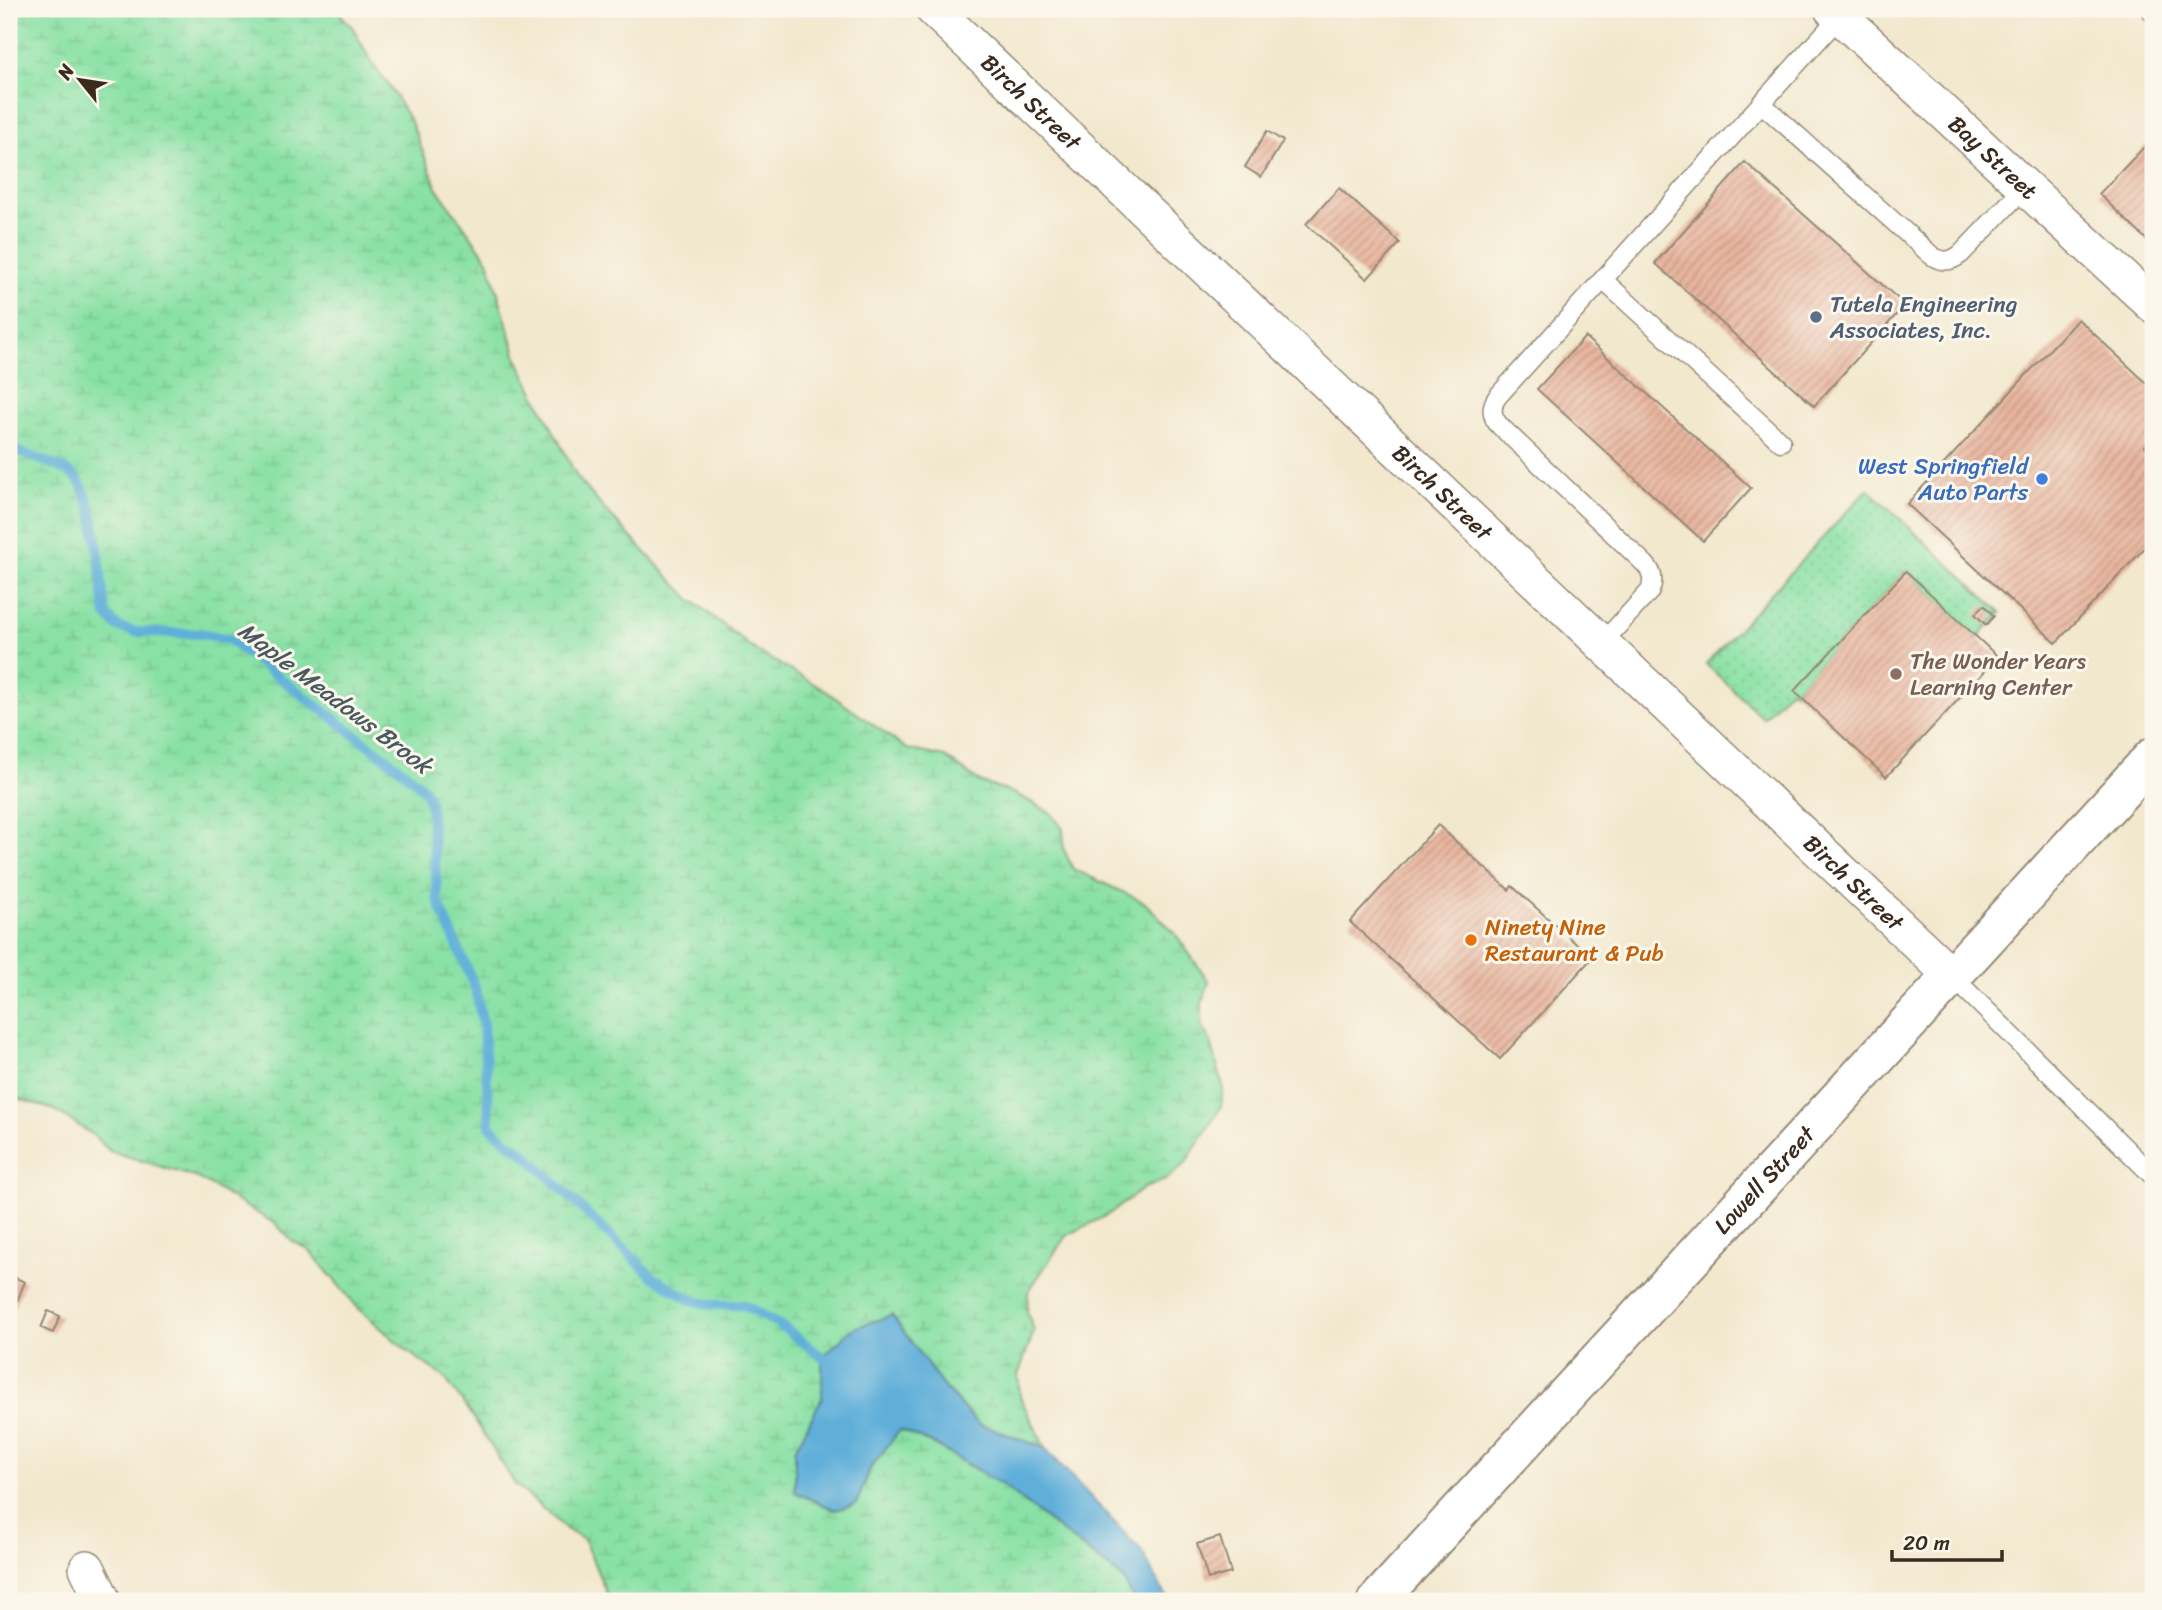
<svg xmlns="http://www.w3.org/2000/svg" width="2162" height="1610" font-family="Sriracha,sans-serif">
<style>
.grass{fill:url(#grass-dots);stroke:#628662;stroke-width:2}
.wetland{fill:url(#wetland-marsh);stroke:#628662;stroke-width:2}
.water{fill:#5fafd9;stroke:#4d6c7c;stroke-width:2}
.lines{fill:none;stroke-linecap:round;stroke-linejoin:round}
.stream{stroke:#5fafd9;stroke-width:10}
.building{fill:url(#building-hatch)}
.lane-casing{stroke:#968976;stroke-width:21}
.street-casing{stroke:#968976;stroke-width:38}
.secondary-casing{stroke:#968976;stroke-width:42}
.lane{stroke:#fff;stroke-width:18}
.street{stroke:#fff;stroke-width:35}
.secondary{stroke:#fff;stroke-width:38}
.service-dot{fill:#5c6f8a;stroke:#fbf7ec;stroke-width:2.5}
.shop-dot{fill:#3f7fe0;stroke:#fbf7ec;stroke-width:2.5}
.education-dot{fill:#8d6e63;stroke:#fbf7ec;stroke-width:2.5}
.food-dot{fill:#e8710a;stroke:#fbf7ec;stroke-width:2.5}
.labels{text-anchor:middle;stroke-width:6;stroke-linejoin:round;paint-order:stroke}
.street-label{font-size:23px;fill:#3b2a1e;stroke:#fbf7ec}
.service-label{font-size:23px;fill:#4e5e75;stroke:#fbf7ec;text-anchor:start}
.shop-label{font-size:23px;fill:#366cbe;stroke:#fbf7ec;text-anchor:end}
.education-label{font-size:23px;fill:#785e54;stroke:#fbf7ec;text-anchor:start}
.food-label{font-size:23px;fill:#c56008;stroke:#fbf7ec;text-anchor:start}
.water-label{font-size:24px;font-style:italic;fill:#48595f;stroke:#fbf7ec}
</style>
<defs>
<pattern id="grass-dots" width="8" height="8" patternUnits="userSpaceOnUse" patternTransform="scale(1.75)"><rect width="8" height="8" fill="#89e1a5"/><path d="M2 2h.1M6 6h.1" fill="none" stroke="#77c18e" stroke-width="1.8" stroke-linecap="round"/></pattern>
<pattern id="wetland-marsh" width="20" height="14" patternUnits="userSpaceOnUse" patternTransform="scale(1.75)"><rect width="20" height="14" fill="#89e1a5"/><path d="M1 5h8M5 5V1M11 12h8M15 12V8" fill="none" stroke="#77c18e"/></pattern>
<pattern id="building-hatch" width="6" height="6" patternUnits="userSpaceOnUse" patternTransform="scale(1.75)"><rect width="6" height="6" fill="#e9b69f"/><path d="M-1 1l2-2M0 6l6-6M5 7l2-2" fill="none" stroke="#be9481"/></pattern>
</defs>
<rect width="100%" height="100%" fill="#fbf7ec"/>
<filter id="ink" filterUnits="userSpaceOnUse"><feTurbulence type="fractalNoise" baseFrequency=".0143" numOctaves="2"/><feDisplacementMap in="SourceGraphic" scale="14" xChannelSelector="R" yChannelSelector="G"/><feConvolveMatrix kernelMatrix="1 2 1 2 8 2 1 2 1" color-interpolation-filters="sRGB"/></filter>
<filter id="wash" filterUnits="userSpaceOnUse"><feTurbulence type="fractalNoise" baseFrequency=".00686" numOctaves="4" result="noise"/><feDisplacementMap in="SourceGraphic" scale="28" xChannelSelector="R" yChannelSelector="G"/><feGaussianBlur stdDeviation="1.57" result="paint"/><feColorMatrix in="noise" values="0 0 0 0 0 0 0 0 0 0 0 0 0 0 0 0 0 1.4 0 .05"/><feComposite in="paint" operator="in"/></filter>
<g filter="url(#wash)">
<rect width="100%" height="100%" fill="#f2e8ce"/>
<path class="grass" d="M1868 489 2001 613 1977 638 1906 571 1794 691 1790 689 1763 718 1706 664Z"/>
<path class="wetland" d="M9 9H336L353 28 372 64 386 81 411 122 438 190 488 260 518 361 577 477 604 509 689 598 755 650 823 689 907 749 945 757 980 782 1016 794 1051 813 1063 829 1064 850 1073 869 1144 902 1174 932 1209 982 1202 1002V1025L1211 1043 1223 1086 1221 1107 1184 1165 1165 1180 1144 1188 1109 1214 1066 1236 1028 1292 1027 1312 1034 1331 1018 1375 1020 1397 1045 1448 978 1424 943 1386 823 1357 822 1398 795 1450V1492L835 1510 856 1504 871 1467 900 1430 929 1442 1002 1485 1122 1578 1135 1601H610L584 1540 566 1529 515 1484 470 1412 444 1377 407 1351 358 1308 310 1251 291 1240 277 1225 198 1178 110 1151 93 1135 55 1110 9 1096Z"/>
<path class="water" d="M892 1315 943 1386 978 1424 1045 1448 1142 1552 1163 1592 1172 1601H1135L1122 1578 1002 1485 930 1442 900 1430 871 1467 856 1504 835 1510 795 1492V1450L822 1398V1357L854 1328Z"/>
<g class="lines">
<path class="stream" d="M9 448C28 456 51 462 69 472 100 490 99 581 106 615L118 627 135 632 204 634 228 639 406 773 424 789 430 803 438 901 475 987 483 1025 490 1126 509 1143 523 1152 653 1277 691 1300 712 1305H744L786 1329 822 1357 834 1361"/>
</g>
<g id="blocks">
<path class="building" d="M1267 131 1283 141 1261 177 1245 167Z
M2148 143 2153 148V246L2099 194Z
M1745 162 1905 305 1814 406 1655 263Z
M1339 188 1400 243 1367 279 1306 224Z
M2078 319 2153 389V437L2145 446 2153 454V539L2056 643 1907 504Z
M1585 337 1751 488 1703 541 1537 389Z
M1906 571 1998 657 1886 777 1794 691Z
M1984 605 1994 616 1986 625 1975 614Z
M1438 825 1509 890 1512 886 1592 958 1500 1059 1350 922Z
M9 1275 25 1282 9 1320Z
M48 1311 60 1316 53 1333 41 1328Z
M1220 1537 1231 1573 1208 1579 1197 1544Z"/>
</g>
</g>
<g filter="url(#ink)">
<use href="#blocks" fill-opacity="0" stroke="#968976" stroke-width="2"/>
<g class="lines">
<g class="lane-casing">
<path id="lane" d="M2150 9 2153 13
M1761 103 1931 255C1942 263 1951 262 1961 254L2025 187
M1603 280 1781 442
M1602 643 1650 591C1654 581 1653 572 1645 564L1500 426C1491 417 1490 406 1498 396L1840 16
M1952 976 2153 1176"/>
</g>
<g class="street-casing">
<g id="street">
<path id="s1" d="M933 9 1952 976"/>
<path id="s2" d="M1832 9 2153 305"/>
<path d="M87 1568 103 1601"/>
</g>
</g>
<g class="secondary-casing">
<g id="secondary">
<path id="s3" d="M1377 1601 2153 757"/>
</g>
</g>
<use href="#lane" class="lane"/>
<use href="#street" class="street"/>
<use href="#secondary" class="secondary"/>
</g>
</g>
<circle class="service-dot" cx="1816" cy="317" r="7"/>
<circle class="shop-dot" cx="2042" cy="479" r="7"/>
<circle class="education-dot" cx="1896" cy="674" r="7"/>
<circle class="food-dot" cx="1471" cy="940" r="7"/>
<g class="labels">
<g class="street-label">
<text dy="8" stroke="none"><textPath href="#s1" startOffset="135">Birch Street</textPath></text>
<text dy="8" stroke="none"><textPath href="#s2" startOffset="219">Bay Street</textPath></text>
<text dy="8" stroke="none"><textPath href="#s1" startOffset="702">Birch Street</textPath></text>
<text dy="8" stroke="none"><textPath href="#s1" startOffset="1269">Birch Street</textPath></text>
<text dy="8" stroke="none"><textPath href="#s3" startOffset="572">Lowell Street</textPath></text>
</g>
<g class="service-label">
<text x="1830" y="312">Tutela Engineering<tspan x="1830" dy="26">Associates, Inc.</tspan></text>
</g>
<g class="shop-label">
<text x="2028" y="474">West Springfield<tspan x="2028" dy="26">Auto Parts</tspan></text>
</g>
<g class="education-label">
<text x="1910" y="669">The Wonder Years<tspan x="1910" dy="26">Learning Center</tspan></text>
</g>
<g class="food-label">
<text x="1485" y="935">Ninety Nine<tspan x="1485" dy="26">Restaurant &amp; Pub</tspan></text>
</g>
<g class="water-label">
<text transform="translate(335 698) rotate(37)" y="8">Maple Meadows Brook</text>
</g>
</g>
<rect width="2162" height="1610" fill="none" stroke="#fbf7ec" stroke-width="35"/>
<g transform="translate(80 80) rotate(300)" stroke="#fbf7ec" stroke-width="5" paint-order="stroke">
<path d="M0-5L12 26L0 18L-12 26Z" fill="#3b2a1e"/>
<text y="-10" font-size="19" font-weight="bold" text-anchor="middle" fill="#3b2a1e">N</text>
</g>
<path d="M1892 1550v10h110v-10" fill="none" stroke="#3b2a1e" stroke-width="3.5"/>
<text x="1903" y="1550" font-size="21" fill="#3b2a1e" stroke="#fbf7ec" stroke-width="5" paint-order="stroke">20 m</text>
</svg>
